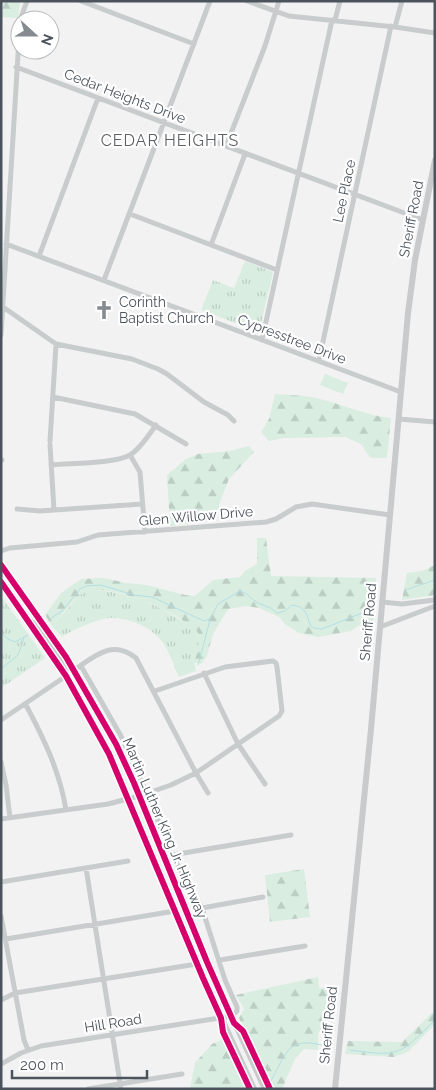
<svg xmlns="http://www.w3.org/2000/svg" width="436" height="1090" font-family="Raleway,sans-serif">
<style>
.forest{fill:url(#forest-firs)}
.park{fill:url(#park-tufts)}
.garden{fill:#d9eee0}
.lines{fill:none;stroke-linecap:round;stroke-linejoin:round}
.stream{stroke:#b3dee6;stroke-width:1}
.minor{stroke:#c9cccd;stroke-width:5}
.major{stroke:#c8cacc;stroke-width:6}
.cycleway-casing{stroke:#fff;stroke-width:9}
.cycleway{stroke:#d6006c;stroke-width:6}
.labels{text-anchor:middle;stroke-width:4.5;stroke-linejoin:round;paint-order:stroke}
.street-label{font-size:14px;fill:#4b545c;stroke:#fff}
.poi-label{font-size:14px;fill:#4b545c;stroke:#fff;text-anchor:start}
.quarter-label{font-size:16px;letter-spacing:1px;fill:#5e6164;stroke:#fff}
</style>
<defs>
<pattern id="forest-firs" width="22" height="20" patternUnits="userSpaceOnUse" patternTransform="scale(1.25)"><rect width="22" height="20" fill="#d9eee0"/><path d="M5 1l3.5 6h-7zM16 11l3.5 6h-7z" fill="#bccec3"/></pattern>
<pattern id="park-tufts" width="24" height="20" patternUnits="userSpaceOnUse" patternTransform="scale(1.25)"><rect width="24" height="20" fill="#d9eee0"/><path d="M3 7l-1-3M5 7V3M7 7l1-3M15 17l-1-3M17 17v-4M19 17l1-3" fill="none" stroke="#bccec3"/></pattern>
</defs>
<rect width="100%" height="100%" fill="#f2f2f2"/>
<path class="forest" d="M1 1H20L18 18 1 17Z
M275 394C287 395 299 395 311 397 338 402 363 415 391 418L387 458H371L366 452 362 445 346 437 284 438 269 441 261 432 269 419Z
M249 446 254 452 229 479 220 502 216 520 170 526 167 475 186 459 198 454 230 451Z
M257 538H266L271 576 376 578 373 623 361 624 351 631 318 637 299 633 286 625 279 617 259 608 246 606 228 609 213 634 207 656 201 664 194 662C195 656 199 646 198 640 197 636 192 626 188 624 170 610 115 586 92 591 75 594 63 614 52 626L45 615 61 593 81 579 103 578 127 583 146 585 185 595 195 596 213 580 240 577 245 571 257 564Z
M435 565V595L402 600 407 573 422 571Z
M304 869 310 917 270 922 265 875Z
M318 977 319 988H338L333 1009 318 1034V1050L304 1049 295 1059 282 1089H273L239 1018 244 1009 236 995Z
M435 1010V1024L408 1052 393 1057 345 1054 348 1041 402 1042Z
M223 1039 246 1089H190L195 1063 212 1044Z"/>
<path class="park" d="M245 261 273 272 259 332 201 310 213 280 234 288Z
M92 590C122 591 151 602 176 617 183 622 194 624 198 633 202 642 192 658 196 671L179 677C173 665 169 649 160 639 150 627 131 619 115 618 104 616 71 630 62 637L52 626 80 595Z
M1 596 45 658 1 688Z"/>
<path class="garden" d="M325 374 348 383 343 394 320 385Z"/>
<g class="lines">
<path class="stream" d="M405 590 435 580
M50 619 62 611 80 589 86 586 101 585 134 595 152 597 204 621 210 619 218 604 240 591C248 593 251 599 258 603 265 606 271 607 277 613L285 611 292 605C305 606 307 614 310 625L314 628 322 629 362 613 370 608
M1 633 8 639 15 642 28 635
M198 665 210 620
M1 669 18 655 24 638
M350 1050C400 1057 400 1055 435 1020
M271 1081C288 1049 289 1035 329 1047"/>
<path class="minor" d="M81 1 194 44
M247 1 289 16 395 27 435 33
M20 20 27 1
M335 20 340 1
M395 27 402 1
M16 67 423 220
M226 146 265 46 279 1
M130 214 277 270
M6 244 401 392
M211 245 245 154
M39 256 98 98
M104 280 210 1
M3 307 56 344 132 359 158 369 167 374 204 402 228 415 234 421
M1 335 20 22
M262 340 332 20
M319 360 391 26
M53 397 135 414 186 444
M399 419 435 422
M50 441 56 344
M50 445 54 510
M130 455 140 472 145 532
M1 460H2
M51 465C72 463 113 464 130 455 140 449 149 435 156 425
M17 509 40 511 142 504
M1 551 10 548 77 542 98 535 266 522 276 519 296 507 312 504 390 515
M382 602 402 604 435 600
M380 627 435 606
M74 670C95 656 112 639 136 658L196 773 208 793
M204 673 238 744 265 784
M26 705C44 739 60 772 66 810
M1 720 66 676
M1 762 6 785 10 818
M1 819 108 804 139 796 171 785 196 773 279 716 282 711 277 667 276 663 273 661 225 667 155 691
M172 855 291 835
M86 868 121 1089
M1 882 128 861
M202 908 263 897
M1 916 24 1040 28 1050
M6 939 175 911
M220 960 305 946
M1 1000 15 993 197 964
M1 1064 21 1053 41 1046 232 1016 237 1011V1007L225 980 202 908 172 855 147 794 121 736 81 666
M88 1089 182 1074"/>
<path class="major" d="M1 565 66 657 116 744 134 783 207 962 265 1089
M1 582 66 676 109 754 203 978 254 1089
M31 622C49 630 57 665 73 670
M335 1089 371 729 408 313 415 260 435 160"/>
<g class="cycleway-casing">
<path id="cycleway" d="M1 565 66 657 116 744 134 783 207 962 234 1023 243 1031 270 1089
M1 582 66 676 109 754 203 978 221 1018 223 1032 250 1089"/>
</g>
<use href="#cycleway" class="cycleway"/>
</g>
<defs>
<g id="church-bare" transform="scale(1.5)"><path d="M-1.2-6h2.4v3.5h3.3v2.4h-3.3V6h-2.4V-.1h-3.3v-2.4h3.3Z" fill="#858b90" stroke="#fff" stroke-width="2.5" paint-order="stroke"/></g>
</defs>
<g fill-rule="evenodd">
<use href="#church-bare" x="104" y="310"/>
</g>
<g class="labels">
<g class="street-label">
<text transform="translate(125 96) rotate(21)" y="5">Cedar Heights Drive</text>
<text transform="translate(344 191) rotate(-78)" y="5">Lee Place</text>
<text transform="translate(411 219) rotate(-79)" y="5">Sheriff Road</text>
<text transform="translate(292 339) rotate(21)" y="5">Cypresstree Drive</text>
<text transform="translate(196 516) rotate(-5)" y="5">Glen Willow Drive</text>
<text transform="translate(368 622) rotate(-85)" y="5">Sheriff Road</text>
<text transform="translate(165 828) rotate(67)" y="5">Martin Luther King Jr. Highway</text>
<text transform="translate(113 1023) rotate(-9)" y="5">Hill Road</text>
<text transform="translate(328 1025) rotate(-84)" y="5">Sheriff Road</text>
</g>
<g class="poi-label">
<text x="119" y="307">Corinth<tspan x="119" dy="16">Baptist Church</tspan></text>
</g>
<g class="quarter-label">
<text x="170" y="146">CEDAR HEIGHTS</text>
</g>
</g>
<rect width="436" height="1090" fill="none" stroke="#4b545c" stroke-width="5"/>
<g transform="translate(35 35) rotate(111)"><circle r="24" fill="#ffffff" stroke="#b7bbbe"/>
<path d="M0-4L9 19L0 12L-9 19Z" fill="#858b90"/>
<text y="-8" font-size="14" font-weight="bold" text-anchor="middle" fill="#4b545c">N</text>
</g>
<path d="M12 1070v8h135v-8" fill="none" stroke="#4b545c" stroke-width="2.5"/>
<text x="20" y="1070" font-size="15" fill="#4b545c" stroke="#ffffff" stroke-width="4" paint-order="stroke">200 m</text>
</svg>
